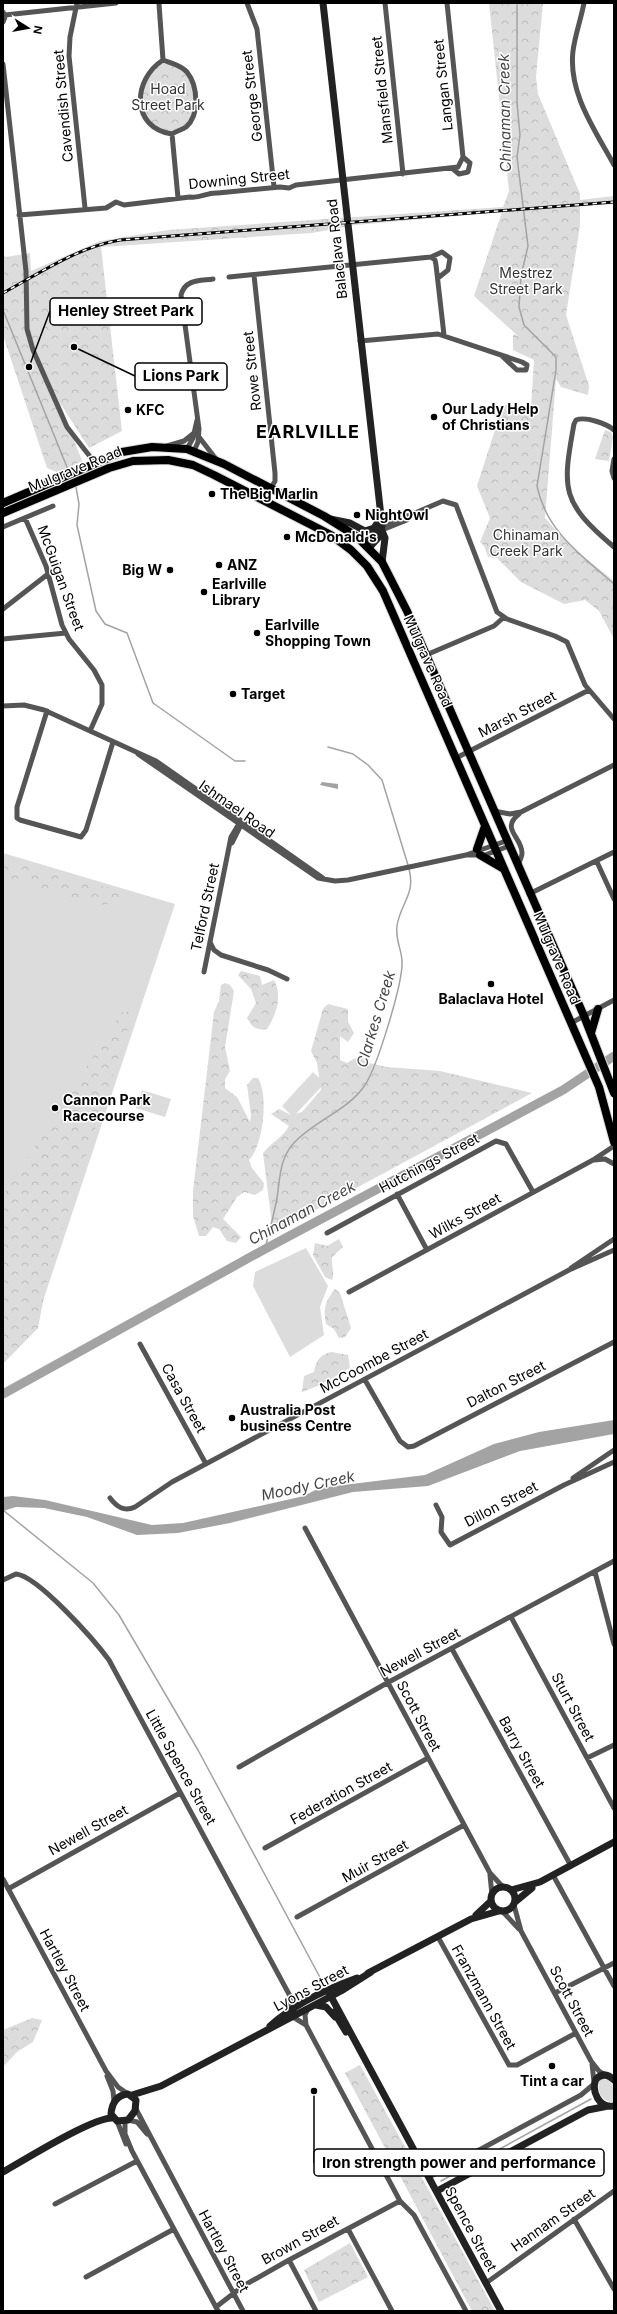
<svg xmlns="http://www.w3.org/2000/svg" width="617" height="2314" font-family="Inter,sans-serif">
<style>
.grass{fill:#dcdcdc}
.forest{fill:url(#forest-crowns)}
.water{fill:#a3a3a3}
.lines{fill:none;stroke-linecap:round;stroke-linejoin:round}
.stream{stroke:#a3a3a3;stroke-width:1.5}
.river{stroke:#a3a3a3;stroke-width:9}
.primary-casing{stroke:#dbdbdb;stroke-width:10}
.street{stroke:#555;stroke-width:5}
.secondary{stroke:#222;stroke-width:7}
.primary{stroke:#000;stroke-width:8}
.rail-casing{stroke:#000;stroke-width:3}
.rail{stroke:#fff;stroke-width:1.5;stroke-dasharray:4.5;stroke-linecap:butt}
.poi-dot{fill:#000;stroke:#fff;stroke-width:1.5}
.labels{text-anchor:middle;stroke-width:3;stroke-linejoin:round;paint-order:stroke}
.street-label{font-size:14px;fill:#000;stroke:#fff}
.park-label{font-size:14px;fill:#333;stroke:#fff}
.poi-label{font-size:14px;font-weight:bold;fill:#000;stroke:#fff;text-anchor:start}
.water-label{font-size:15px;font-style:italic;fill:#444;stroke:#fff}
.district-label{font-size:18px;font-weight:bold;letter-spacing:1px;fill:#000;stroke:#fff}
.leader{fill:none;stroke:#000;stroke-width:1.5}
.callout-dot{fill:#000;stroke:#fff;stroke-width:1.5}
.callout{fill:#fff;stroke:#000;stroke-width:1.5}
.callout-label{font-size:15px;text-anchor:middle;font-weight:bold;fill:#000}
</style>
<defs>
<pattern id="forest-crowns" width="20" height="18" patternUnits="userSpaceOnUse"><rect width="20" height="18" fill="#dcdcdc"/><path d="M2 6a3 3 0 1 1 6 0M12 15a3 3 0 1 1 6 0" fill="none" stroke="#bbb"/></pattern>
</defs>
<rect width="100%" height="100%" fill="#fff"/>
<path class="grass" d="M3 853 175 904 39 1313 3 1337Z
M313 1072 325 1083 293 1117 282 1106Z
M142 1090 171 1099 165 1117 136 1108Z
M306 1248 328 1286 320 1307 324 1335 290 1357 253 1286 255 1272Z
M602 2079 608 2080 614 2086V2101L612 2102C601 2101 597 2091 599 2081Z"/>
<path class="forest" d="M489 3H543L536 77 538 94 580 194V200L614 196V204L580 206V226L566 315 589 386 588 395 561 387 556 379 545 518 568 544 614 581V639L599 611 585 600 564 604 521 582 497 558 488 557 484 546 480 542 490 518 477 486 503 405 531 407 534 360 513 350V334L518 336 474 296 502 212 356 225 312 233 101 247 122 431 89 448 60 403 82 461 59 473 47 468 3 335V255L6 257 30 253 31 271 100 241 168 230 503 207 509 191Z
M163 60 180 66 192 81 195 109 186 126 172 134 153 128 141 104 146 77Z
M605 430 611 432 613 437 609 461 595 459Z
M3 859 88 884 119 889 122 897 114 904 99 905 3 876Z
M241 971 260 976 262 985 274 980C283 996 276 1015 267 1029 256 1031 252 1027 247 1018L256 1003 251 989 238 975Z
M225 983 230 985 234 991 225 1047 230 1071 225 1079V1088L237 1097 250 1122 251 1115 247 1085 253 1078H258C269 1095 263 1146 249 1160L252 1168 264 1183 263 1190 255 1195 244 1192 237 1197 223 1219 241 1237 236 1243 227 1241 219 1229 213 1227 206 1236H199L193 1216V1191L214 1012 219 1001 221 985Z
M328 1004 348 1009V1022L354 1033 348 1042 340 1036V1060L347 1063 362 1054 365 1062 387 1067 440 1071 532 1093 273 1233 263 1153C271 1143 282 1138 289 1126L271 1114 279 1109 291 1115 302 1112 321 1090 317 1063 311 1051 323 1009Z
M122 1012H130V1022L49 1270 38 1328 3 1364V1196Z
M339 1239 343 1247 332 1257C331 1265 335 1273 332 1280L325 1277 313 1255 315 1243 327 1246Z
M335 1289 340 1293 351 1328 345 1337 339 1338 334 1329 326 1324C323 1308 325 1302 335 1289Z
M331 1352 348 1355 350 1368 320 1385 302 1392 304 1376 314 1372C316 1360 320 1355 331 1352Z
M32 2018 42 2020 33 2042 17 2052 3 2067V2030Z
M360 2065 495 2311H472L345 2073Z
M350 2243 368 2277 319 2302 304 2270Z"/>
<path class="water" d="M322 782 338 784V789L320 785Z
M614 1420V1434L520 1451 428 1486 353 1492 230 1523 178 1533 137 1535 87 1517 44 1508 16 1507 3 1511V1497L13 1496 45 1500 152 1525 183 1523 304 1496 319 1488 425 1475 494 1444 539 1432Z"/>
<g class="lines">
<path class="stream" d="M517 3V103L520 135 517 157 528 246 521 276 519 307 524 325 556 357V370L537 486C546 531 581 555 614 584
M3 310 67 467
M76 487 79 504 77 525 96 611 105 624 127 633 153 703 235 761H245
M328 747 353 754 368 765 382 780 408 865
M265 1249C269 1232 274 1215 277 1198 280 1180 279 1160 293 1144 313 1121 348 1111 365 1085 377 1067 403 983 402 962 402 949 395 941 397 926 400 904 416 894 409 869
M3 1510 93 1583 119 1615 198 1750 323 1983
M441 2181 591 2099"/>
<path class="river" d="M3 1394 265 1249 563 1090 614 1056"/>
<g class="primary-casing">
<path id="primary" d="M3 503 122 452 152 447 187 449 224 464 324 516 356 536 382 562 407 611 584 1016 614 1093
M3 513 109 468 133 461 168 460 193 465 214 475 331 535 351 550 367 566 383 591 599 1087 614 1142
M477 849 485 826
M480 855 504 869
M591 1033 598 1009"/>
</g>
<path class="street" d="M77 3 70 37 69 56 85 208
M247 3 257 29 274 187
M385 3 403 174
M584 3C581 19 575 35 573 51 568 93 595 130 614 165
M159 4 163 60
M3 12 5 17 3 22
M5 15 116 3
M163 60C171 63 181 65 187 72 198 86 200 115 186 127 182 130 176 131 172 134 131 128 132 80 163 60Z
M3 64 26 271 27 329 33 350 67 427 95 463
M172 134 178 198
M453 169 459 174 468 172 470 163 463 157
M19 215 106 208 116 202 124 205 190 197C200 199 207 192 218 193L280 187 289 188 296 185 458 167 463 157 447 3
M431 257 442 252 450 258 448 270 438 278
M254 275 275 473V481L271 488
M229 277 431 257 435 260 436 265 444 335
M360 341 438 334 522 362 527 365 526 370H517L502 356
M614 430C607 424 586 416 576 420L574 424C562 490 561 502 614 547
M199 437 216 459
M167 446 184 441 194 433
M187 449 193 438 197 420
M194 451 198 442 199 429 181 295C185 279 200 281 213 279
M614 459 612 471 614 478
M25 518 46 566 62 625 69 639 94 670 102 685V704L90 731
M382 525 405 515 408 516 443 501 456 505 497 612 507 619 555 636 567 642 585 685 614 719
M3 527 53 506
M382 530 407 520 408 516
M3 609 48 574
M3 639 66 633
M426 655 494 626 504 617
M3 706 24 705 44 710 156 761 323 878
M47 711 17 807V818L20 820 81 837 86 830 113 742
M138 754 318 878 335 881 348 880 466 855 506 841
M456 758 589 690
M494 811 510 814 521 812 614 765
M232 843 242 823
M466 855H485L509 846
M597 862 614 899
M518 866C519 862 522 857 522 853 522 837 500 829 519 814
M529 894 614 852
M210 942 214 950 221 955 268 970 287 979
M204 972 231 837 240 822
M571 1023 614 1000
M594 1160 605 1159 614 1164
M397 1194 427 1250
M327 1233 496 1141 506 1144 533 1192
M571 1268 614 1239
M349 1292 593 1160 614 1146
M140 1344 206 1464
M365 1380 400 1441 408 1447 414 1446 614 1342
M573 1478 614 1450
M110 1498C117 1507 124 1512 135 1507L172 1482 569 1270 614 1250
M436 1505 442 1517 441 1532 450 1545 564 1485 614 1462
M305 1528 490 1873 503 1887
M595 1572 614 1644
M3 1580 16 1574C38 1576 95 1641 109 1660L290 1996 291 2011
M511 1617 614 1808
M452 1649 571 1866
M587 1758 614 1745
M239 1767 387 1683 614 1561
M265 1848 428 1758
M490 1875 492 1895
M553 1875 614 1986
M3 1879 106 2071 118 2087 128 2094
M8 1889 180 1793
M514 1905 521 1931 576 2033 591 2061 599 2071 605 2075
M503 1912 519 1929
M297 1917 464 1825
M438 1937 509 2065H517L576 2033
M555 1993 614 1963
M308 2009 305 2015 306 2025 400 2201 414 2215 466 2311
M293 2017 306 2025
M592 2064 594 2082
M107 2076 113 2091 114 2101
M136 2109 243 2311
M128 2120 137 2122 147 2134
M117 2121 126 2144
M125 2121V2134L132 2151 218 2311
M429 2177 581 2095 594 2084
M55 2204 137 2161
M574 2219 614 2289
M348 2229 392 2311
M289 2260 316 2311
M86 2277 174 2229
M486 2283 614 2191
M216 2307 243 2286 289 2260 400 2201"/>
<path class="secondary" d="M323 3 382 525 380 536 369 548
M330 519 350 523 365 531 374 528 378 522
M382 531 385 538 382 562
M365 543 374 534 378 524
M491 1899a12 12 0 1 1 24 0a12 12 0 1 1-24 0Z
M511 1890 540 1882 614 1842
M515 1902 532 1888
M476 1915 491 1901
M368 1973 471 1919 499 1911
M328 1991 501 2311
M316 2005 326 2007 335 2017
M334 2012 346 2032
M270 2026C293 2005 327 1989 357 1978
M614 2080C608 2074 602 2073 596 2079 591 2091 599 2109 614 2106
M128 2094 136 2100 135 2111 128 2120 117 2121 111 2114C112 2103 117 2095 128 2094Z
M132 2095 161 2086 341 1991 371 1972
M3 2172C24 2160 93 2117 113 2118
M437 2191 588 2110 608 2106"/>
<use href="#primary" class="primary"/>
<g class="rail-casing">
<path id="rail" d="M3 293C40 273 78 247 120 240L614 202"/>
</g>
<use href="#rail" class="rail"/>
</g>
<g class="poi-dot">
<circle cx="128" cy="410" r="4"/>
<circle cx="434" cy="417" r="4"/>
<circle cx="212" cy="494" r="4"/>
<circle cx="357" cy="515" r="4"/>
<circle cx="287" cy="537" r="4"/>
<circle cx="219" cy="565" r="4"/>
<circle cx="170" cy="570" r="4"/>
<circle cx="204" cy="592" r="4"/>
<circle cx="257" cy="633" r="4"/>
<circle cx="233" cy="694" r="4"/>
<circle cx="491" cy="984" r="4"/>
<circle cx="55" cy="1108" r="4"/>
<circle cx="232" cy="1418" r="4"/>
<circle cx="552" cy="2066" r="4"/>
</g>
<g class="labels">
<g class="street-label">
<text transform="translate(443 85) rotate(-96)" y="5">Langan Street</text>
<text transform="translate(382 90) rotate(-96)" y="5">Mansfield Street</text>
<text transform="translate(252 96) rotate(-97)" y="5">George Street</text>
<text transform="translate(63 106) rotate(-95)" y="5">Cavendish Street</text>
<text transform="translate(239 179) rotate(-6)" y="5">Downing Street</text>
<text transform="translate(337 249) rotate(-96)" y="5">Balaclava Road</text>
<text transform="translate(252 371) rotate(-96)" y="5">Rowe Street</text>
<text transform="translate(75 469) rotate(-22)" y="5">Mulgrave Road</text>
<text transform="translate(61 578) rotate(70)" y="5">McGuigan Street</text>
<text transform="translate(428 661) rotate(66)" y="5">Mulgrave Road</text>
<text transform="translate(517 714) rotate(-27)" y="5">Marsh Street</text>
<text transform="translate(237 809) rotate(35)" y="5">Ishmael Road</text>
<text transform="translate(205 907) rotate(-78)" y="5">Telford Street</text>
<text transform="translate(557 958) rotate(67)" y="5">Mulgrave Road</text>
<text transform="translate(429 1163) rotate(-28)" y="5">Hutchings Street</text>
<text transform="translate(465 1216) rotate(-29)" y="5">Wilks Street</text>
<text transform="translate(374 1361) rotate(-28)" y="5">McCoombe Street</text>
<text transform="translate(506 1384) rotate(-27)" y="5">Dalton Street</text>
<text transform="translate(184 1398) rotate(61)" y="5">Casa Street</text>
<text transform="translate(501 1504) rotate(-28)" y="5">Dillon Street</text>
<text transform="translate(420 1652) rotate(-28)" y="5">Newell Street</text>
<text transform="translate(573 1707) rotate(62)" y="5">Sturt Street</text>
<text transform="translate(419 1716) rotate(62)" y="5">Scott Street</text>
<text transform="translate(522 1752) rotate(61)" y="5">Barry Street</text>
<text transform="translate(181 1767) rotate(61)" y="5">Little Spence Street</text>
<text transform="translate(341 1793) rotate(-29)" y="5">Federation Street</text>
<text transform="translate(88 1830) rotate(-29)" y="5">Newell Street</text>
<text transform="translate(375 1861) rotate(-29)" y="5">Muir Street</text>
<text transform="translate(65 1970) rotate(62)" y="5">Hartley Street</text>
<text transform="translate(311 1988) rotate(-28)" y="5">Lyons Street</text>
<text transform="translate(484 1997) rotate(61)" y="5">Franzmann Street</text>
<text transform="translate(572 2001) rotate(62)" y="5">Scott Street</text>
<text transform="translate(553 2220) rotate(-35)" y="5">Hannam Street</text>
<text transform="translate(471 2229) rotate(62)" y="5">Spence Street</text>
<text transform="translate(300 2240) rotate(-29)" y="5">Brown Street</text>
<text transform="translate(224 2251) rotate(62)" y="5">Hartley Street</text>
</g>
<g class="park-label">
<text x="168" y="94">Hoad<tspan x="168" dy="16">Street Park</tspan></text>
<text x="526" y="278">Mestrez<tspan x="526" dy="16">Street Park</tspan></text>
<text x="526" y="540">Chinaman<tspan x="526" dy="16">Creek Park</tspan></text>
</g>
<g class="poi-label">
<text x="442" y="414">Our Lady Help<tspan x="442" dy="16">of Christians</tspan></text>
<text x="136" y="415">KFC</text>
<text x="220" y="499">The Big Marlin</text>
<text x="365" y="520">NightOwl</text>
<text x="295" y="542">McDonald's</text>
<text x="227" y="570">ANZ</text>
<text x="162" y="575" text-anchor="end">Big W</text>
<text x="212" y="589">Earlville<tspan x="212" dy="16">Library</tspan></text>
<text x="265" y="630">Earlville<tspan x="265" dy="16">Shopping Town</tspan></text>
<text x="241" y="699">Target</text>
<text x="491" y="1004" text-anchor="middle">Balaclava Hotel</text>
<text x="63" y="1105">Cannon Park<tspan x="63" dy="16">Racecourse</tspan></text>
<text x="240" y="1415">Australia Post<tspan x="240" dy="16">business Centre</tspan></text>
<text x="552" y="2086" text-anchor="middle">Tint a car</text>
</g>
<g class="water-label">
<text transform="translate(505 113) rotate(-91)" y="5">Chinaman Creek</text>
<text transform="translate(376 1019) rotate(-73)" y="5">Clarkes Creek</text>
<text transform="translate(302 1213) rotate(-28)" y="5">Chinaman Creek</text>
<text transform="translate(308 1486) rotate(-12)" y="5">Moody Creek</text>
</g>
<g class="district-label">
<text x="308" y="438">EARLVILLE</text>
</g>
</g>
<path class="leader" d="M29 367L50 311M74 347L135 376M314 2091L314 2163"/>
<g class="callout-dot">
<circle cx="29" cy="367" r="4"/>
<circle cx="74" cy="347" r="4"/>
<circle cx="314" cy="2091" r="4"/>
</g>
<g class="callout">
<rect x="50" y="298" width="152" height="27" rx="4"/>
<rect x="135" y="363" width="92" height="27" rx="4"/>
<rect x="314" y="2149" width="290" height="27" rx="4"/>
</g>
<g class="callout-label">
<text x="126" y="316">Henley Street Park</text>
<text x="181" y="381">Lions Park</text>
<text x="459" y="2168">Iron strength power and performance</text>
</g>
<rect width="617" height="2314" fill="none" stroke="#000000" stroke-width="8"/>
<g transform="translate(28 28) rotate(101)" stroke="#ffffff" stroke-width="3" paint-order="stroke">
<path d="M0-3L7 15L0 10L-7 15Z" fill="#000000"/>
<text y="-6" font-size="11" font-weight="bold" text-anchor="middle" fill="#000000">N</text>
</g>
</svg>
